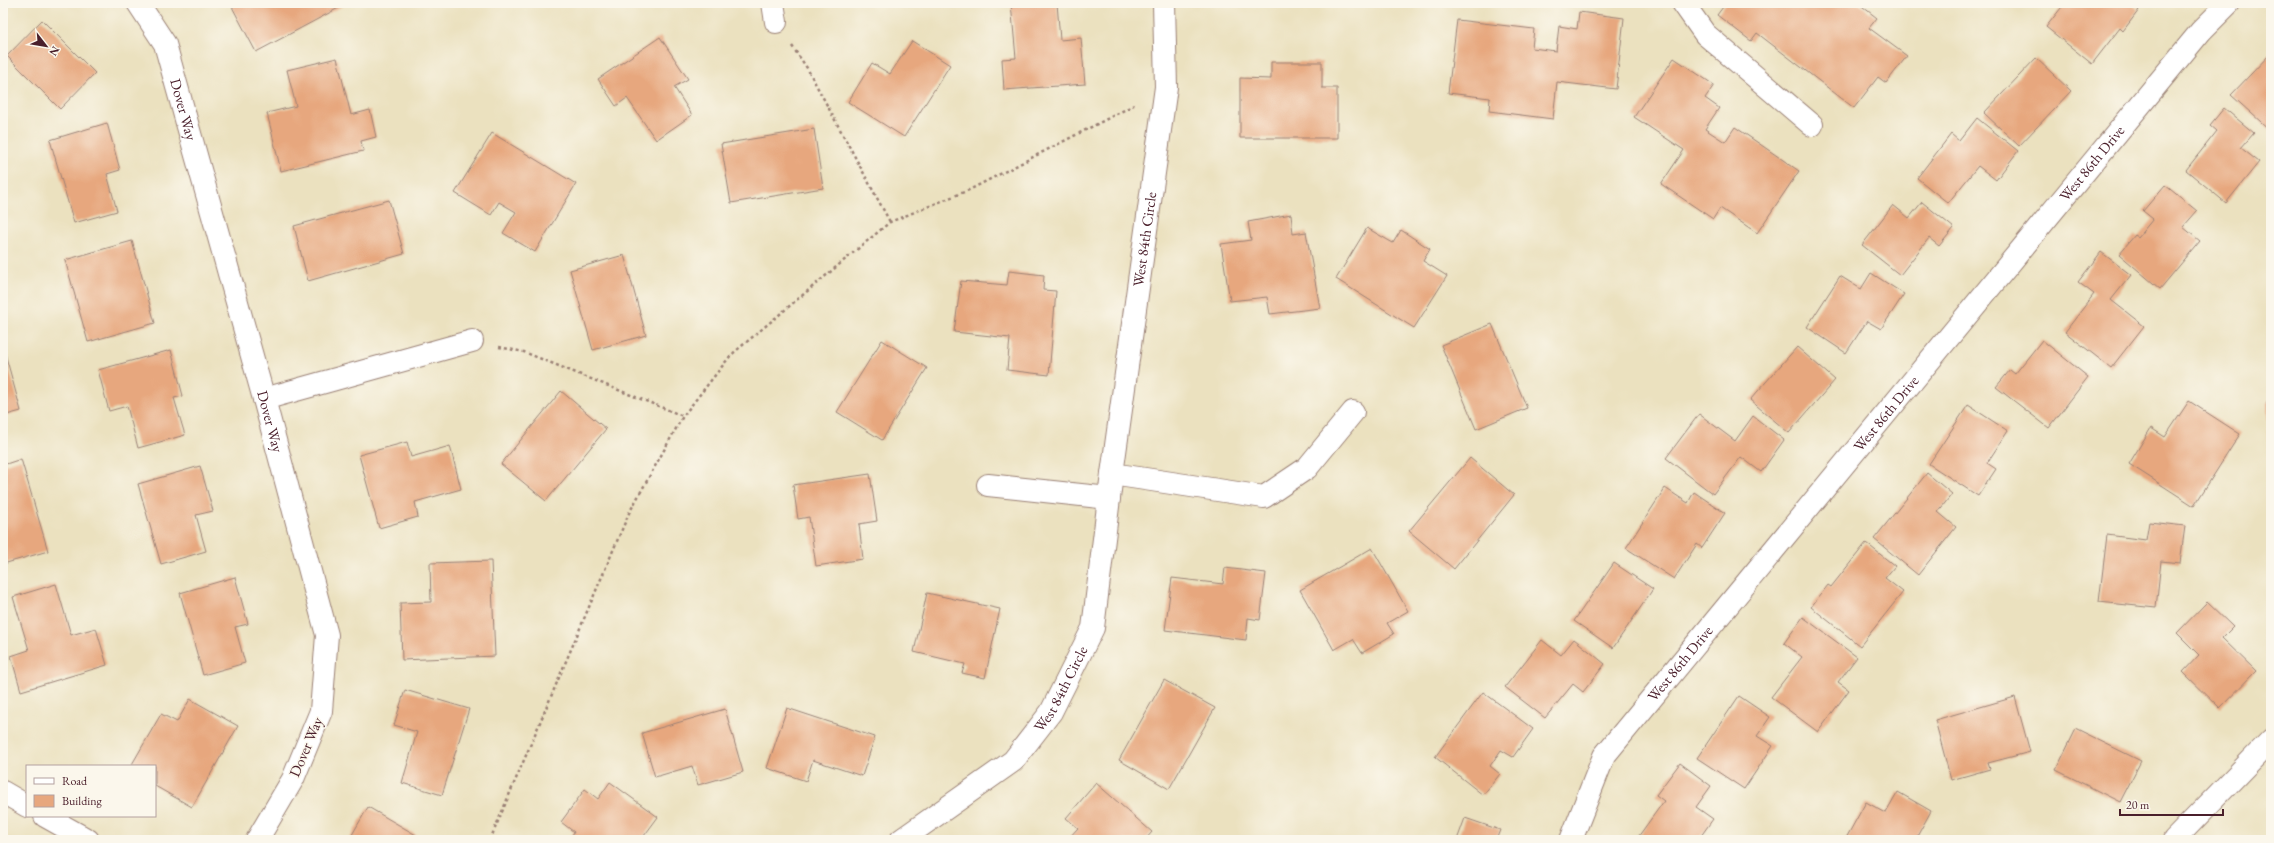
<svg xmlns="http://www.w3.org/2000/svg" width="2274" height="843" font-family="'EB Garamond',serif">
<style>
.building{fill:#e7a77e}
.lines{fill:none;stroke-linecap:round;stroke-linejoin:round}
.minor-casing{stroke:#9a8075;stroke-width:24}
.path{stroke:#9a8075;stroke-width:2.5;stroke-dasharray:3 3;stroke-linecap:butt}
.minor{stroke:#fff;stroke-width:22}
.labels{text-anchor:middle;stroke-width:3;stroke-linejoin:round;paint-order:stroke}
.street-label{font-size:15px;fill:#4a1f2b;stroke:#fbf7ec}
</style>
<rect width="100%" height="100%" fill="#fbf7ec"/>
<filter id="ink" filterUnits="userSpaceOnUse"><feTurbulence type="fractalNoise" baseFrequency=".025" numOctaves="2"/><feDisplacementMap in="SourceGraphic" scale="8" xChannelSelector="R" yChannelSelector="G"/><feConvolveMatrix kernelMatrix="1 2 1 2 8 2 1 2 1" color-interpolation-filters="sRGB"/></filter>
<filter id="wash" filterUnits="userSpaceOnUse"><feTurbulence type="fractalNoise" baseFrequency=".012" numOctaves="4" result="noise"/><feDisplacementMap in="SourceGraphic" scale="16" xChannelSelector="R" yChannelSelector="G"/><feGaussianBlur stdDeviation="0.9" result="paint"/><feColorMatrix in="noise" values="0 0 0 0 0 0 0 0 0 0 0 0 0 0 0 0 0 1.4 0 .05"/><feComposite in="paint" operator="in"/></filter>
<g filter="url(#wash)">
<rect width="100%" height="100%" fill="#ebe1bf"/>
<g id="blocks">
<path class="building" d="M230 3H345L346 4 256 52Z
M1011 3H1057L1060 40 1081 38 1085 84 1004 90 1002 59 1016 58Z
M1726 3H1858L1877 18 1869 28 1907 56 1886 83 1878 77 1854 108 1757 33 1751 41 1717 15Z
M2065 3H2130L2139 10 2123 31 2120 28 2092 64 2046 27Z
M1579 12 1624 18 1616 89 1557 82 1553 119 1489 111 1490 98 1448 93 1457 20 1534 29 1532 48 1556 51 1559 26 1577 29Z
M42 20 95 73 60 109 7 56Z
M660 37 688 79 674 87 692 115 656 140 627 98 616 106 598 79Z
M912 41 950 65 904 137 848 102 872 63 890 74Z
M2271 53V131L2231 95Z
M337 58 351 115 370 110 376 137 361 141 363 151 281 171 267 113 296 106 287 70Z
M1674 58 1714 85 1705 98 1719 108 1705 129 1725 142 1735 127 1799 171 1757 233 1720 208 1713 219 1661 184 1684 150 1634 117Z
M2036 58 2071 91 2019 146 1984 113Z
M1271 62H1322V88H1337V138H1240V78L1271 79Z
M2224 108 2254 133 2241 148 2259 162 2226 203 2186 170 2217 131 2210 125Z
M1977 118 2018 151 1996 180 1978 166 1948 203 1917 178 1951 134 1959 141Z
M107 123 120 170 107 174 117 211 74 223 50 140Z
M814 129 823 188 731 203 721 144Z
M492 133 576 184 535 252 503 233 516 212 499 202 491 215 455 193Z
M2165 185 2197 211 2183 227 2200 241 2160 289 2119 254 2135 235 2138 237 2153 219 2143 211Z
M389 200 404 254 308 281 294 226Z
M1922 202 1954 228 1939 246 1929 238 1900 275 1862 245 1893 205 1909 218Z
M1291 214 1293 234 1306 232 1320 308 1270 314 1267 297 1230 301 1221 244 1251 240 1248 222Z
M1367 228 1393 243 1401 230 1430 249 1423 261 1447 276 1414 328 1336 279Z
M132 241 155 323 88 342 65 260Z
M2101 252 2131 275 2111 300 2144 326 2111 368 2065 332 2094 294 2078 282Z
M624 255 646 335 593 350 570 270Z
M1009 271 1044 275 1043 290 1056 291 1049 375 1007 370 1010 338 954 332 961 281 1007 285Z
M1871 273 1904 294 1881 329 1867 321 1846 353 1807 327 1840 276 1861 289Z
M1492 324 1527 408 1476 429 1441 345Z
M882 340 927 368 882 440 837 412Z
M2042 340 2088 377 2049 428 1996 387 2010 370 2015 374Z
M3 346 21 411 3 416Z
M1797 347 1835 380 1789 433 1750 400Z
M171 350 183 396 174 398 185 435 138 448 127 406 109 411 98 370Z
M561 391 606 429 546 501 501 464Z
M2189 401 2240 434 2194 506 2129 464 2151 428 2165 437Z
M2267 402H2271V449H2269Z
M1968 405 2008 431 1987 463 1996 469 1978 496 1929 464Z
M1699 414 1735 441 1753 416 1784 440 1761 472 1741 457 1713 494 1666 458Z
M407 442 411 457 450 446 461 489 415 502 418 517 379 528 359 455Z
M1470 458 1514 495 1454 569 1409 531Z
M21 459 48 551 3 564V465Z
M200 466 213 511 196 515 206 551 161 564 138 484Z
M1927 473 1952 494 1938 512 1956 527 1918 575 1874 539Z
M870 474 877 521 859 524 863 559 816 566 809 517 798 519 793 485Z
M1665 488 1688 503 1694 492 1725 513 1702 548 1697 544 1674 579 1626 548Z
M2149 522 2185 526 2180 563 2161 561 2156 608 2099 602 2107 535 2146 540Z
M1866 543 1895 566 1885 578 1903 592 1860 646 1811 607 1828 585 1831 587Z
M1372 548 1408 611 1387 623 1394 634 1362 653 1353 639 1334 650 1300 590Z
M491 561 495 656 402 660 400 603 431 602 430 563Z
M1614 563 1653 589 1613 648 1574 621Z
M1225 568 1266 573 1260 620 1248 618 1246 640 1165 630 1172 578 1223 584Z
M235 577 248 624 235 627 245 663 203 675 180 593Z
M56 584 71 635 96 628 107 665 21 691 11 656 29 650 13 597Z
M927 593 1000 609 985 678 962 673 965 664 914 652Z
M2207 602 2233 627 2222 638 2256 671 2220 708 2183 672 2199 655 2177 633Z
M1803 617 1857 657 1838 682 1849 690 1818 732 1771 697 1802 657 1784 643Z
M1574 639 1605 664 1583 692 1573 684 1545 718 1505 687 1542 640 1561 655Z
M1164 680 1215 708 1169 789 1119 760Z
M405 690 469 709 442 795 402 783 417 732 394 725Z
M1483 692 1533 729 1513 757 1501 750 1490 766 1500 774 1483 795 1435 757Z
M1739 696 1770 717 1757 736 1773 746 1744 789 1697 758Z
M2015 697 2030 752 1988 763 1990 769 1951 780 1935 720Z
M190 699 238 726 192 807 155 786V766H131L161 714 177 722Z
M787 708 875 737 862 776 813 760 806 781 767 768Z
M725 709 743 772 698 785 692 766 655 777 642 733Z
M2076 729 2141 761 2120 802 2056 770Z
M1680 763 1711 786 1696 807 1713 819 1698 840H1642L1638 837 1664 801 1656 795Z
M610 782 658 817 641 840H569L574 832 561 822 585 789 598 799Z
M1096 783 1152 832 1145 840H1067L1078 828 1066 818Z
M1898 792 1931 811 1915 840H1845L1866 802 1886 813Z
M368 807 416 835 414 840H349Z
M1465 818 1500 830 1496 840H1457Z"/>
</g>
</g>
<g filter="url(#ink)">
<use href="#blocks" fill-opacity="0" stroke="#9a8075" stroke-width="1"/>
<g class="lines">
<g class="minor-casing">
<g id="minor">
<path id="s1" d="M138 3 165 44 264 399 327 635 321 711 293 779 257 840"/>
<path d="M773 3 776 22"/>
<path d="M1683 3 1705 34 1812 125"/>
<path d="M264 399 472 341"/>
<path id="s2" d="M1112 474 1166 87 1164 3"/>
<path d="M988 485 1109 498"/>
<path d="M3 792 27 806"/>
<path d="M45 816 88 840"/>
<path id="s3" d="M901 840 1013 761 1051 712 1093 628 1112 474 1264 497 1307 468 1353 412"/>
<path id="s4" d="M1571 840 1604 756 2201 31 2229 3"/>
<path d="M2174 840 2271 740"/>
</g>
</g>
<path class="path" d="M792 46 807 68 890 222
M499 347 524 352 683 416
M490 840 629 513 683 416 731 355 890 222 969 190 1134 105"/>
<use href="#minor" class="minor"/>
</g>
</g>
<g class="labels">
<g class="street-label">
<text dy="5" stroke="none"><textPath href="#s1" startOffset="117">Dover Way</textPath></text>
<text dy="5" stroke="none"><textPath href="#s4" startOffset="858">West 86th Drive</textPath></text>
<text dy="5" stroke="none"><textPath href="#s2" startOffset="237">West 84th Circle</textPath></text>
<text dy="5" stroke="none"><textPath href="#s4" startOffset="534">West 86th Drive</textPath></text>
<text dy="5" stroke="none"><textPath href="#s1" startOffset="441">Dover Way</textPath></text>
<text dy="5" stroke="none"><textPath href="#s4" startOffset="210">West 86th Drive</textPath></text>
<text dy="5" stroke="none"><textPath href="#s3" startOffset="224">West 84th Circle</textPath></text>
<text transform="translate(306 747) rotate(-67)" y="5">Dover Way</text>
</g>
</g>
<rect width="2274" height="843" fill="none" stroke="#fbf7ec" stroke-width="16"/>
<rect x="26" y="765" width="130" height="52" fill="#fbf7ec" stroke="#b4a19f"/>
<rect x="34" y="778" width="20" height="6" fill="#ffffff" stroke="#b4a19f"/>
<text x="62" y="785" font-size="12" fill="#4a1f2b">Road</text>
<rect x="34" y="795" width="20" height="12" fill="#e7a77e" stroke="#b4a19f"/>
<text x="62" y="805" font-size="12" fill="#4a1f2b">Building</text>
<g transform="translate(46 46) rotate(121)" stroke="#fbf7ec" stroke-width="3" paint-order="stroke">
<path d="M0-3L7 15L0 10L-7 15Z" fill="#4a1f2b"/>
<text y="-6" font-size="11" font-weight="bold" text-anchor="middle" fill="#4a1f2b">N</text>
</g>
<path d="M2120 809v6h103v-6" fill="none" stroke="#4a1f2b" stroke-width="2"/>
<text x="2126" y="809" font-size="12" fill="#4a1f2b" stroke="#fbf7ec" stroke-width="3" paint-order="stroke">20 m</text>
</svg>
